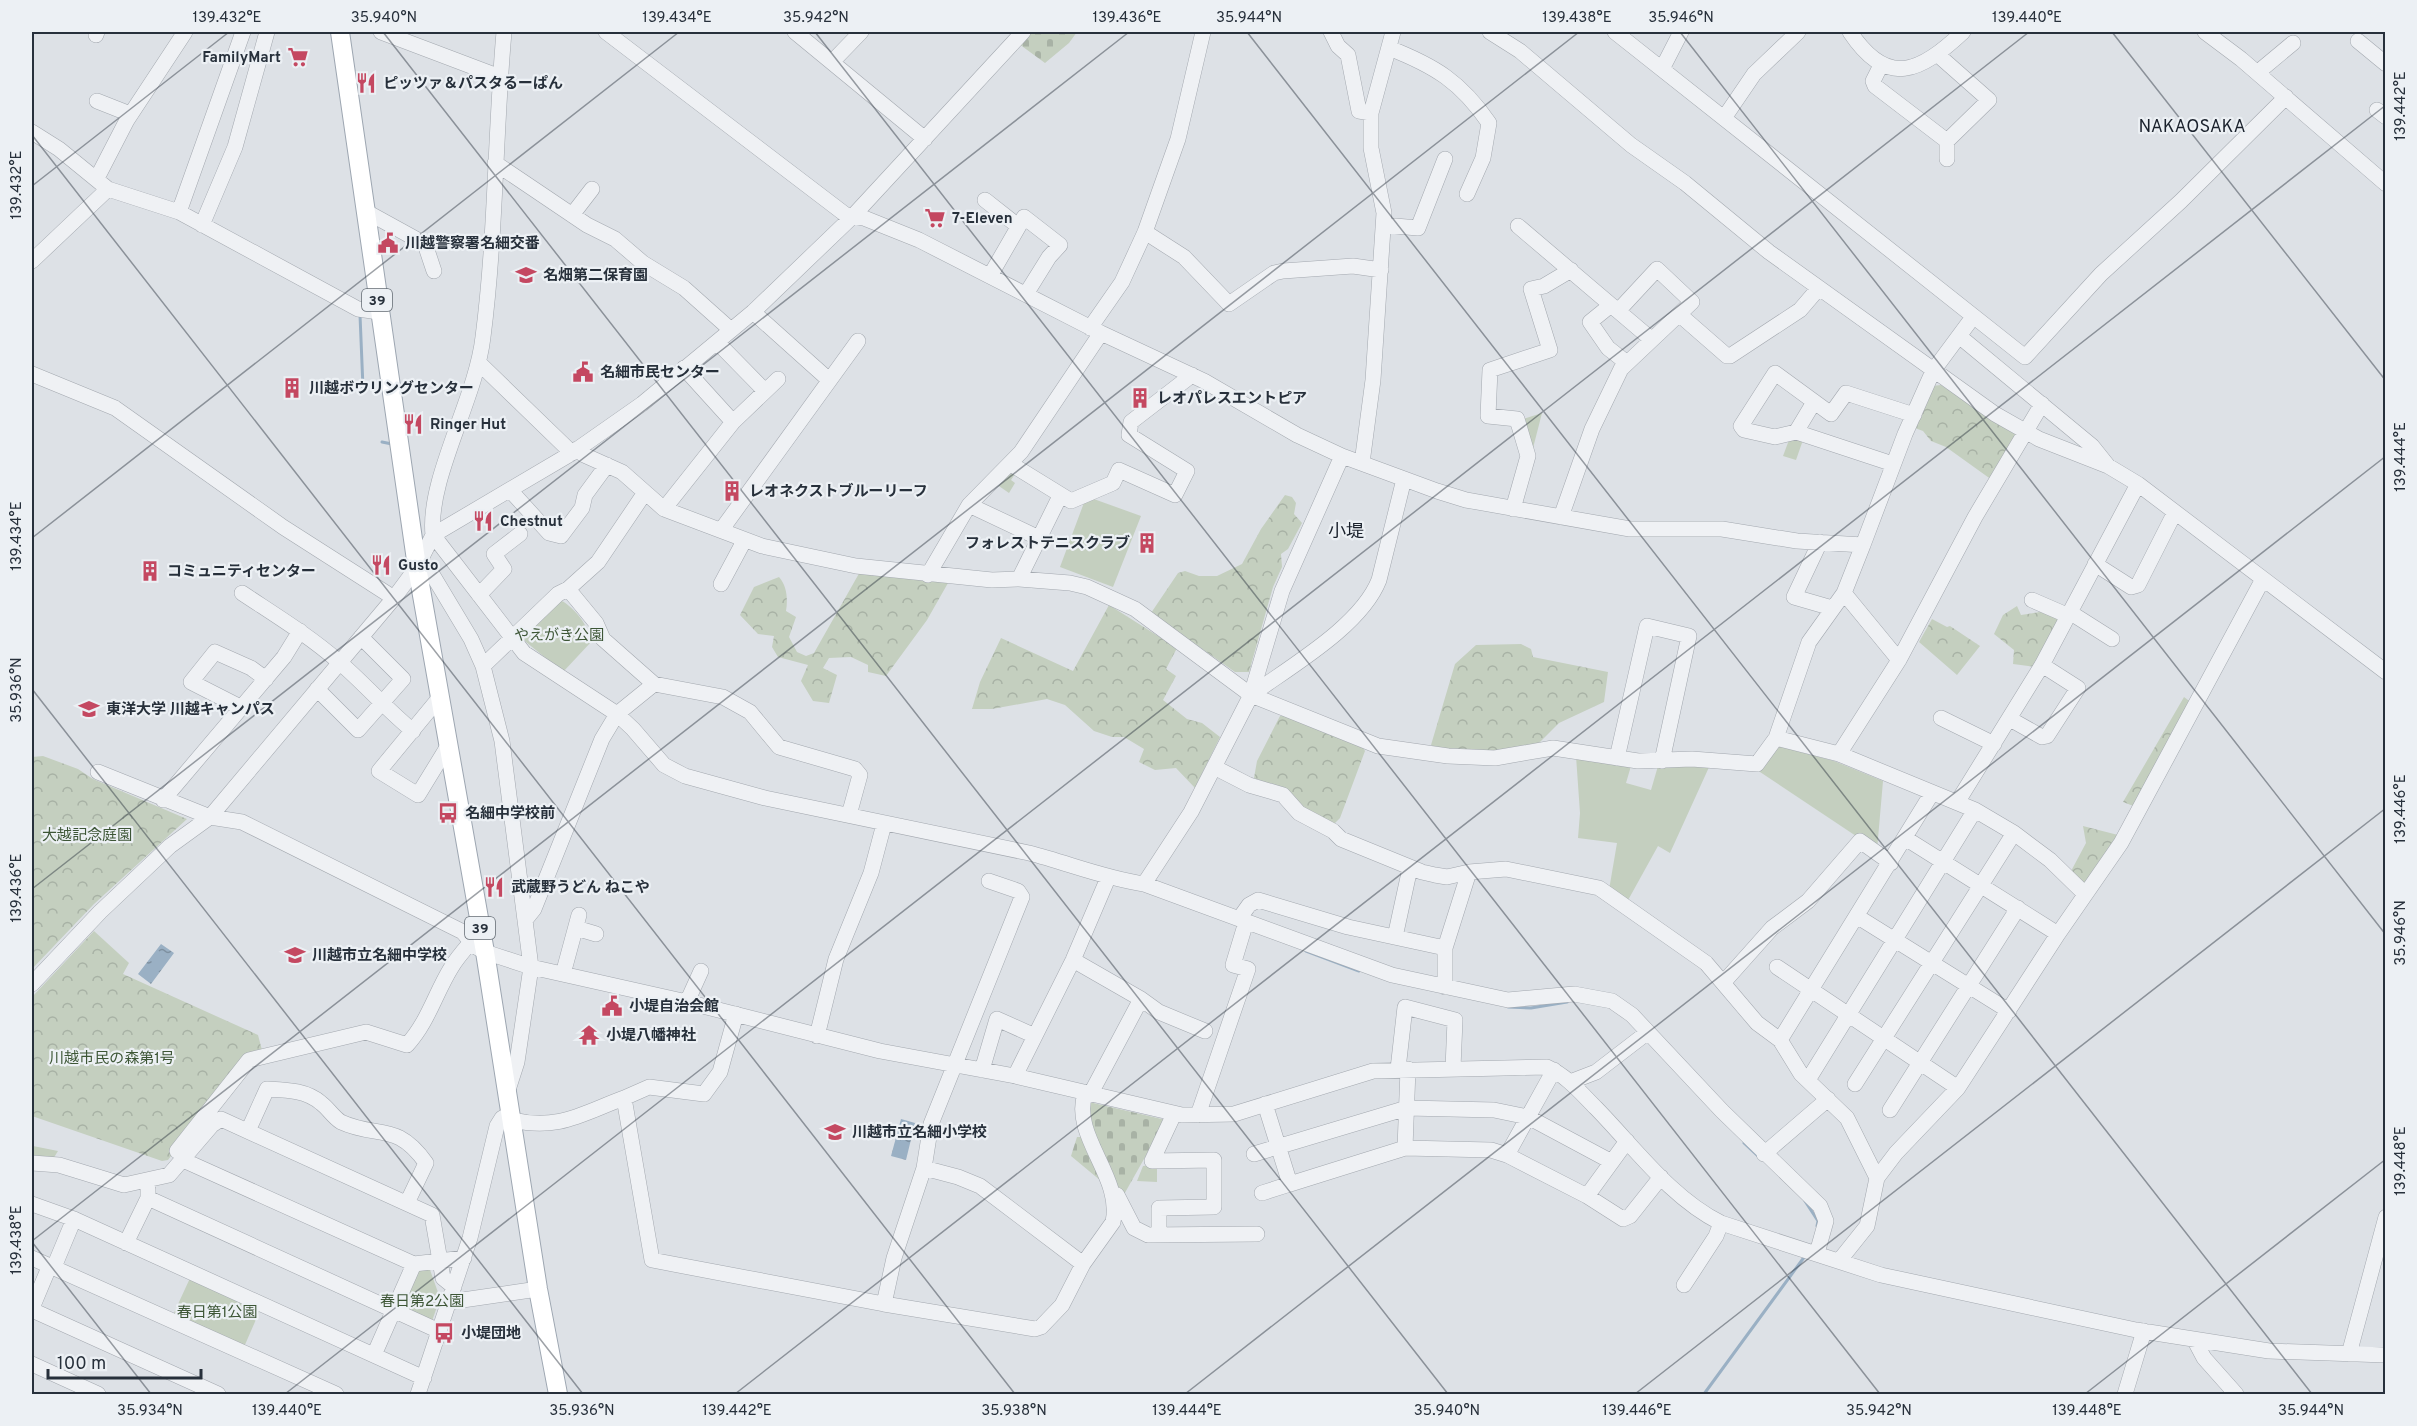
<svg xmlns="http://www.w3.org/2000/svg" width="2417" height="1426" font-family="Overpass,'Noto Sans JP',sans-serif">
<style>
.green{fill:#c4cfbf}
.forest{fill:url(#forest-crowns)}
.cemetery{fill:url(#cemetery-stones)}
.water{fill:url(#water-ripples)}
.lines{fill:none;stroke-linecap:round;stroke-linejoin:round}
.stream{stroke:#9ab0c4;stroke-width:3}
.minor-casing{stroke:#a3a8af;stroke-width:16}
.major-casing{stroke:#9da6b1;stroke-width:20}
.minor{stroke:#eff1f4;stroke-width:15}
.major{stroke:#fff;stroke-width:18}
.ticks{fill:none;stroke:#27303b;stroke-width:1.5;stroke-opacity:0.45}
.labels{text-anchor:middle;stroke-width:4.5;stroke-linejoin:round;paint-order:stroke}
.shield{fill:#ecf0f4;stroke:#626a72;stroke-width:1.5}
.shield-label{font-size:14px;font-weight:bold;fill:#27303b}
.poi-label{font-size:15px;font-weight:bold;fill:#27303b;stroke:#ecf0f4;text-anchor:start}
.park-label{font-size:15px;fill:#3d5636;stroke:#ecf0f4}
.quarter-label{font-size:18px;fill:#1a212c;stroke:#ecf0f4}
.neatline{fill:none;stroke:#27303b;stroke-width:2}
.ticks-label{font-size:15px;text-anchor:middle;fill:#27303b}
</style>
<defs>
<pattern id="forest-crowns" width="20" height="18" patternUnits="userSpaceOnUse" patternTransform="scale(1.5)"><rect width="20" height="18" fill="#c4cfbf"/><path d="M2 6a3 3 0 1 1 6 0M12 15a3 3 0 1 1 6 0" fill="none" stroke="#a8b2a5"/></pattern>
<pattern id="cemetery-stones" width="16" height="16" patternUnits="userSpaceOnUse" patternTransform="scale(1.5)"><rect width="16" height="16" fill="#c4cfbf"/><path d="M2 7V4a2 2 0 0 1 4 0v3zM10 15v-3a2 2 0 0 1 4 0v3z" fill="#a8b2a5"/></pattern>
<pattern id="water-ripples" width="26" height="14" patternUnits="userSpaceOnUse" patternTransform="scale(1.5)"><rect width="26" height="14" fill="#9ab0c4"/><path d="M2 4q2-2 4 0t4 0M15 11q2-2 4 0t4 0" fill="none" stroke="#7e90a0"/></pattern>
</defs>
<rect width="100%" height="100%" fill="#dde1e6"/>
<path class="green" d="M1542 413 1532 452 1520 420Z
M1796 438 1803 440 1796 460 1783 456 1789 440Z
M1010 470 1015 474 1011 480 1015 483 1009 493 996 484Z
M1091 498 1141 516 1113 587 1060 567 1085 500Z
M558 599C574 606 587 624 592 641L563 672 521 638Z
M1778 746 1834 761 1883 781 1877 850 1757 770Z
M1576 756 1631 766 1626 783 1651 790 1658 766 1710 765 1670 853 1658 846 1627 902 1609 890 1617 843 1578 838 1580 813Z
M33 1146 58 1151 53 1159 32 1158Z
M1157 1165V1182L1137 1181 1143 1166Z
M429 1267 440 1298 431 1324 400 1310 418 1269Z
M191 1276 261 1308 244 1347 173 1315Z"/>
<path class="forest" d="M1941 385 2017 435 1992 480 1946 447 1931 441 1923 431 1912 427 1932 386Z
M1285 495 1292 497 1296 503 1294 514 1302 523 1288 549 1281 554 1282 567 1273 587 1249 672H1235L1151 613 1178 573 1185 571 1199 576H1217L1242 564 1261 529Z
M861 570 948 583 927 620 886 676 868 672V665L851 657 829 658 823 668 837 675 829 703 813 701 801 681 808 665 778 657 772 647 774 636 758 634 740 615 754 587 779 577C787 586 788 599 786 611L796 617 789 637 797 652 806 656 814 653Z
M1109 605 1177 648 1166 669 1176 676 1163 700 1187 719 1202 723 1220 737 1195 788 1176 768 1155 770 1139 762 1144 749 1124 737H1112L1094 731 1065 705 1047 699 992 709H972L980 682 1001 638 1073 671Z
M2017 606 2021 615 2040 612 2065 618 2035 667 2013 664 2014 650 1994 634 2003 615Z
M1932 619 1947 627 1950 626 1980 646 1957 675 1919 642Z
M1521 644 1531 649 1533 657 1608 672 1604 702 1559 723 1536 746 1503 751 1438 749 1431 745 1455 664 1476 645Z
M2184 697 2192 703 2136 807 2123 802Z
M1280 716H1288L1362 745 1365 751 1340 818 1334 824 1316 819 1285 792 1254 778 1257 761Z
M43 756 78 769 93 779 187 819 94 904 32 969V757Z
M2083 826 2118 835 2086 885 2070 873 2086 843Z
M94 931 129 963 123 974 258 1035 263 1054 242 1062 168 1160 162 1161 32 1116V997Z"/>
<path class="cemetery" d="M1030 32H1077L1069 43 1045 63 1019 44Z
M1089 1102 1166 1120 1122 1198 1091 1129Z
M1077 1137H1085L1107 1186 1071 1156Z"/>
<path class="water" d="M161 944 174 953 151 984 138 974Z
M901 1119 915 1123 906 1160 891 1156Z"/>
<g class="lines">
<path class="stream" d="M360 315 363 388
M382 442 392 444
M1306 951 1359 971
M1508 1007 1531 1008 1567 1002
M1744 1143 1759 1157
M1805 1201 1818 1221 1817 1226
M1704 1394 1805 1256"/>
<g class="minor-casing">
<path id="minor" d="M381 32 500 77
M504 32C495 133 496 236 483 337 476 399 427 479 433 535L524 653 617 714 633 729 664 765 685 776 765 798 1029 853C1068 863 1104 878 1144 884L1392 975 1508 1000 1574 994 1612 1001 1632 1015 1722 1111 1820 1206 1826 1221 1817 1253
M606 32 846 215 864 218 919 240 1101 333 1204 381 1297 435 1342 456 1437 491 1466 500 1630 529H1722L1797 541 1863 545 1905 434 1933 371 1973 317
M795 32 925 139
M1331 32 1338 46 1348 55 1359 111 1371 113
M1490 32 1520 51 1631 145 1685 183 1769 252 1995 414 2039 439 2108 466 2138 484 2386 672
M1615 32 2025 357 2101 274 2181 201 2286 97
M1850 32C1888 89 1920 72 1963 32
M2205 32 2241 59 2386 184
M96 35 97 32
M2358 41 2386 64
M1389 48C1435 66 1461 82 1489 123L1483 158 1467 194
M832 62 861 32
M1881 65 1873 81 1875 86 1947 141 1989 100 1938 55
M1662 69 1681 32
M2257 73 2293 43
M97 101 130 114
M2377 110 2386 117
M1724 118 1754 74 1798 32
M32 132 59 149 108 189 179 212 358 309 379 312
M1947 159V141
M495 163 587 225 615 239 643 263 684 288 731 330
M97 178 127 120 185 32
M985 200 1018 226
M365 211 425 244 434 271
M179 212 243 32
M572 215 592 189
M202 225 235 147 267 32
M1384 225 1418 228 1445 159
M1518 226 1651 339
M1145 232 1184 257 1229 304 1274 273 1283 271 1353 266 1381 270
M32 261 108 189
M990 276 1024 217 1060 245 1049 257 1026 294
M1611 305 1590 322 1608 348 1627 363
M753 312 829 380
M1680 315 1727 356H1730L1800 310 1818 289
M1090 328 1122 282 1145 232 1178 139 1203 32
M1959 336 2092 446 2108 466
M717 342 765 391
M479 363 572 453
M684 368 733 422
M32 374 115 408 283 527 394 598
M1796 432 1814 402
M577 449 584 455 622 472 664 509 762 546 856 566 992 580 1019 579 1070 583 1087 587 1135 609 1251 695 1378 746 1448 756 1495 758 1553 748 1638 761 1692 759 1757 764 1776 738 1809 642 1844 593 1863 545
M1362 463 1373 380 1384 213 1371 148V113L1393 32
M1011 464 1071 501 1113 483 1119 470 1175 495 1187 471 1129 435 1131 422 1192 375
M1893 464 1796 432 1775 437 1744 430 1741 426 1775 373 1831 414 1846 393 1914 415
M510 490 549 533 561 536 582 508 585 495 607 465
M969 505 1039 538
M664 509 733 422 778 379
M1513 509 1528 456 1517 419 1488 416 1490 370 1550 350 1531 289 1544 286 1571 270
M1561 517 1592 429 1621 369 1692 302 1657 269 1618 311
M722 529 858 341
M1820 542 1794 597 1832 608
M2095 564 2131 587 2138 585 2175 512
M417 567 432 574 471 639 483 666 502 741 531 967 517 1062 507 1093
M928 575 969 505 1021 452 1101 333
M1019 579 1060 496
M721 584 744 541
M568 589 598 562 644 494
M242 593C275 615 308 635 338 661 364 683 386 709 413 731
M1844 593 1899 660
M479 595 504 569 494 554 520 534
M2032 600 2069 616
M2071 613 2112 639
M483 666 558 594 568 589 596 623 603 639 654 684
M317 689 358 730 403 679 361 637
M1251 695C1291 666 1361 626 1379 580L1404 479
M440 697 379 771 418 795 448 746
M240 707 191 682 215 652 251 668 266 679
M1941 718 1994 744
M2010 719 2042 737 2047 736 2078 688 2042 665
M1776 738 1839 754 1975 810 2014 833 2050 860 2085 894
M1839 754 1899 660 1975 517 2042 404
M1617 758 1647 626 1689 636 1662 761
M1214 767 1249 785 1283 795 1299 813 1333 831 1341 839 1422 872 1435 875 1447 877 1469 872 1506 869 1599 888 1706 963 1757 1023 1780 1040 1801 1074 1847 1118 1877 1178
M98 772 210 817 242 822 463 932 474 946 485 952 531 967 687 1002 880 1051 1015 1076 1182 1115 1234 1114 1373 1071 1547 1067C1567 1076 1581 1093 1596 1108 1635 1148 1671 1198 1721 1223L1881 1275 2136 1330 2269 1351 2386 1355
M163 800 284 657 300 631
M1958 801 2042 665 2138 484
M1905 838 2058 934
M1144 884 1191 812 1251 695 1282 591 1342 456
M1858 917 2009 1011
M526 919 534 909 602 739 617 714 654 684 723 697 750 712 779 747 855 769 860 775 849 815
M1239 919 1249 905 1258 900 1348 927 1445 948
M576 928 596 934
M1395 937 1410 868
M1073 960 1141 999 1159 1012 1205 1031
M1777 967 1958 1088
M563 974 579 915
M1723 983 1772 928 1808 901 1860 841 1891 863
M32 984 100 912 170 846 210 817 394 598 417 567 433 535 572 453 642 404 753 312 853 216 1023 32
M1445 987V948L1469 872
M687 1002 701 971
M736 1014 720 1072 704 1094 649 1087 624 1098 652 1260 884 1304 894 1258 924 1168 931 1124 1022 897 1018 891 989 881
M817 1036 836 959 871 873 884 824
M1780 1040 1932 793
M1398 1069 1405 1007 1455 1020 1453 1068
M982 1070 997 1019 1035 1036
M1015 1076 1073 960 1108 878
M1808 1080 1975 810
M1570 1082 1596 1072 1648 1032
M1855 1084 2014 833
M1090 1095 1141 999
M1265 1104 1290 1184 1405 1148 1491 1150 1507 1155 1587 1196 1623 1219 1630 1216 1661 1177
M1890 1110 2018 908
M1198 1115 1248 969 1233 965 1246 922
M513 1120C558 1131 583 1113 624 1098
M248 1131 267 1089C286 1090 306 1090 321 1103 328 1108 333 1117 341 1122 378 1139 396 1121 426 1163L407 1203
M1405 1148 1408 1069
M177 1151 249 1060 366 1032 407 1045C428 1022 435 994 451 968 456 959 464 950 471 942
M1254 1154 1407 1108 1494 1110 1528 1117 1612 1162
M1764 1154 1828 1099
M1507 1155 1554 1070
M183 1160 414 1264 464 1258
M32 1163 59 1165 124 1185 169 1175 212 1125 221 1119 432 1215 443 1278 454 1287
M924 1168 958 1177 980 1186 1083 1264
M1262 1193 1290 1184
M1117 1195 1134 1228 1148 1235 1257 1234
M1587 1196 1627 1141
M148 1198 439 1331
M32 1204 74 1219 424 1378
M1159 1235V1208L1214 1207V1160L1152 1161 1174 1114
M126 1243 148 1198V1189
M32 1258 336 1394
M1839 1261 1867 1226 1877 1178 1896 1153 1958 1088 2058 934 2121 843 2263 579
M54 1267 74 1219
M1684 1285 1716 1236 1721 1223
M449 1302 538 1289
M884 1304 1035 1329 1041 1327 1062 1305 1083 1264 1113 1222C1123 1177 1071 1136 1085 1094
M32 1308 50 1265
M32 1310 218 1394
M2195 1341 2204 1358 2236 1394
M2349 1354 2386 1217
M374 1355 414 1264
M32 1364 98 1394
M418 1394 470 1238 497 1126 502 1118 511 1114
M2125 1394 2144 1331"/>
</g>
<g class="major-casing">
<path id="major" d="M340 32 417 567 485 952 538 1289 558 1394"/>
</g>
<use href="#minor" class="minor"/>
<use href="#major" class="major"/>
</g>
<path class="ticks" d="M383 32 1448 1394M815 32 1880 1394M1247 32 2312 1394M1680 32 2386 935M2112 32 2386 381M32 135 1015 1394M32 186 229 32M32 538 679 32M32 689 583 1394M32 889 1129 32M32 1241 1579 32M32 1242 151 1394M285 1394 2029 32M735 1394 2386 105M1185 1394 2386 456M1635 1394 2386 808M2085 1394 2386 1159"/>
<defs>
<g id="supermarket-bare" transform="scale(1.62)"><path d="M-6-5.5h2.5l.6 2H6L4.5 2H-2.5L-4.4-4H-6ZM-1.5 3.2a1.3 1.3 0 1 0 .1 0ZM3 3.2a1.3 1.3 0 1 0 .1 0Z" fill="#c44861" stroke="#ecf0f4" stroke-width="2.5" paint-order="stroke"/></g>
<g id="restaurant-bare" transform="scale(1.62)"><path d="M-5-6h1v4h1v-4h1v4h1v-4h1v5L-1.5 .5V6h-2V.5L-5-1ZM5-6V6H3V1.5H1.5Q1.5-4 5-6Z" fill="#c44861" stroke="#ecf0f4" stroke-width="2.5" paint-order="stroke"/></g>
<g id="civic-bare" transform="scale(1.62)"><path d="M-.6-6.5H3V-4.5H.6V-3L4-1V1h2V6H-6V1h2V-1L-.6-3ZM-1.2 2.5V6h2.4V2.5Z" fill="#c44861" stroke="#ecf0f4" stroke-width="2.5" paint-order="stroke"/></g>
<g id="school-bare" transform="scale(1.62)"><path d="M0-5L7-2L0 1L-7-2ZM-4 1L0 2.5L4 1V4Q0 6-4 4Z" fill="#c44861" stroke="#ecf0f4" stroke-width="2.5" paint-order="stroke"/></g>
<g id="building-bare" transform="scale(1.62)"><path d="M-4-6H4V6H1V3H-1V6H-4ZM-2.5-4.3h1.7v1.8h-1.7ZM.8-4.3h1.7v1.8H.8ZM-2.5-1h1.7V.8h-1.7ZM.8-1h1.7V.8H.8Z" fill="#c44861" stroke="#ecf0f4" stroke-width="2.5" paint-order="stroke"/></g>
<g id="university-bare" transform="scale(1.62)"><path d="M0-5L7-2L0 1L-7-2ZM-4 1L0 2.5L4 1V4Q0 6-4 4Z" fill="#c44861" stroke="#ecf0f4" stroke-width="2.5" paint-order="stroke"/></g>
<g id="bus-bare" transform="scale(1.62)"><path d="M-5-6H5V4H4V6H2V4H-2V6H-4V4H-5ZM-3.5-4V0h7V-4ZM-3.5 1.2v1.5H-2V1.2ZM2 1.2v1.5H3.5V1.2Z" fill="#c44861" stroke="#ecf0f4" stroke-width="2.5" paint-order="stroke"/></g>
<g id="temple-bare" transform="scale(1.62)"><path d="M0-6L5-2H3V0L6.5 2.5H4V6H1.5V3h-3V6H-4V2.5H-6.5L-3 0V-2H-5Z" fill="#c44861" stroke="#ecf0f4" stroke-width="2.5" paint-order="stroke"/></g>
</defs>
<g fill-rule="evenodd">
<use href="#supermarket-bare" x="298" y="57"/>
<use href="#restaurant-bare" x="366" y="83"/>
<use href="#supermarket-bare" x="935" y="218"/>
<use href="#civic-bare" x="388" y="243"/>
<use href="#school-bare" x="526" y="275"/>
<use href="#civic-bare" x="583" y="372"/>
<use href="#building-bare" x="292" y="388"/>
<use href="#building-bare" x="1140" y="398"/>
<use href="#restaurant-bare" x="413" y="424"/>
<use href="#building-bare" x="732" y="491"/>
<use href="#restaurant-bare" x="483" y="521"/>
<use href="#building-bare" x="1147" y="543"/>
<use href="#restaurant-bare" x="381" y="565"/>
<use href="#building-bare" x="150" y="571"/>
<use href="#university-bare" x="89" y="709"/>
<use href="#bus-bare" x="448" y="813"/>
<use href="#restaurant-bare" x="494" y="887"/>
<use href="#school-bare" x="295" y="955"/>
<use href="#civic-bare" x="612" y="1006"/>
<use href="#temple-bare" x="589" y="1035"/>
<use href="#school-bare" x="835" y="1132"/>
<use href="#bus-bare" x="444" y="1333"/>
</g>
<g class="labels">
<g class="shield">
<rect x="362" y="289" width="30" height="22" rx="4.5"/>
<rect x="465" y="917" width="30" height="22" rx="4.5"/>
</g>
<g class="shield-label">
<text x="377" y="305">39</text>
<text x="480" y="933">39</text>
</g>
<g class="poi-label">
<text x="281" y="62" text-anchor="end">FamilyMart</text>
<text x="383" y="88">ピッツァ＆パスタるーぱん</text>
<text x="952" y="223">7-Eleven</text>
<text x="405" y="248">川越警察署名細交番</text>
<text x="543" y="280">名畑第二保育園</text>
<text x="600" y="377">名細市民センター</text>
<text x="309" y="393">川越ボウリングセンター</text>
<text x="1157" y="403">レオパレスエントピア</text>
<text x="430" y="429">Ringer Hut</text>
<text x="749" y="496">レオネクストブルーリーフ</text>
<text x="500" y="526">Chestnut</text>
<text x="1130" y="548" text-anchor="end">フォレストテニスクラブ</text>
<text x="398" y="570">Gusto</text>
<text x="167" y="576">コミュニティセンター</text>
<text x="106" y="714">東洋大学 川越キャンパス</text>
<text x="465" y="818">名細中学校前</text>
<text x="511" y="892">武蔵野うどん ねこや</text>
<text x="312" y="960">川越市立名細中学校</text>
<text x="629" y="1011">小堤自治会館</text>
<text x="606" y="1040">小堤八幡神社</text>
<text x="852" y="1137">川越市立名細小学校</text>
<text x="461" y="1338">小堤団地</text>
</g>
<g class="park-label">
<text x="559" y="640">やえがき公園</text>
<text x="87" y="840">大越記念庭園</text>
<text x="112" y="1063">川越市民の森第1号</text>
<text x="422" y="1306">春日第2公園</text>
<text x="217" y="1317">春日第1公園</text>
</g>
<g class="quarter-label">
<text x="2192" y="132">NAKAOSAKA</text>
<text x="1346" y="537">小堤</text>
</g>
</g>
<rect width="2417" height="1426" fill="none" stroke="#ecf0f4" stroke-width="66"/>
<path d="M48 1369v9h153v-9" fill="none" stroke="#27303b" stroke-width="3"/>
<text x="57" y="1369" font-size="18" fill="#27303b" stroke="#ecf0f4" stroke-width="4.5" paint-order="stroke">100 m</text>
<rect x="33" y="33" width="2351" height="1360" class="neatline"/>
<g class="ticks-label">
<text x="227" y="22">139.432°E</text>
<text x="384" y="22">35.940°N</text>
<text x="677" y="22">139.434°E</text>
<text x="816" y="22">35.942°N</text>
<text x="1127" y="22">139.436°E</text>
<text x="1249" y="22">35.944°N</text>
<text x="1577" y="22">139.438°E</text>
<text x="1681" y="22">35.946°N</text>
<text x="2027" y="22">139.440°E</text>
<text transform="translate(2400 106) rotate(-90)" y="5">139.442°E</text>
<text transform="translate(16 185) rotate(-90)" y="5">139.432°E</text>
<text transform="translate(2400 457) rotate(-90)" y="5">139.444°E</text>
<text transform="translate(16 536) rotate(-90)" y="5">139.434°E</text>
<text transform="translate(16 690) rotate(-90)" y="5">35.936°N</text>
<text transform="translate(2400 809) rotate(-90)" y="5">139.446°E</text>
<text transform="translate(16 888) rotate(-90)" y="5">139.436°E</text>
<text transform="translate(2400 933) rotate(-90)" y="5">35.946°N</text>
<text transform="translate(2400 1161) rotate(-90)" y="5">139.448°E</text>
<text transform="translate(16 1240) rotate(-90)" y="5">139.438°E</text>
<text x="150" y="1415">35.934°N</text>
<text x="287" y="1415">139.440°E</text>
<text x="582" y="1415">35.936°N</text>
<text x="737" y="1415">139.442°E</text>
<text x="1014" y="1415">35.938°N</text>
<text x="1187" y="1415">139.444°E</text>
<text x="1447" y="1415">35.940°N</text>
<text x="1637" y="1415">139.446°E</text>
<text x="1879" y="1415">35.942°N</text>
<text x="2087" y="1415">139.448°E</text>
<text x="2311" y="1415">35.944°N</text>
</g>
</svg>
